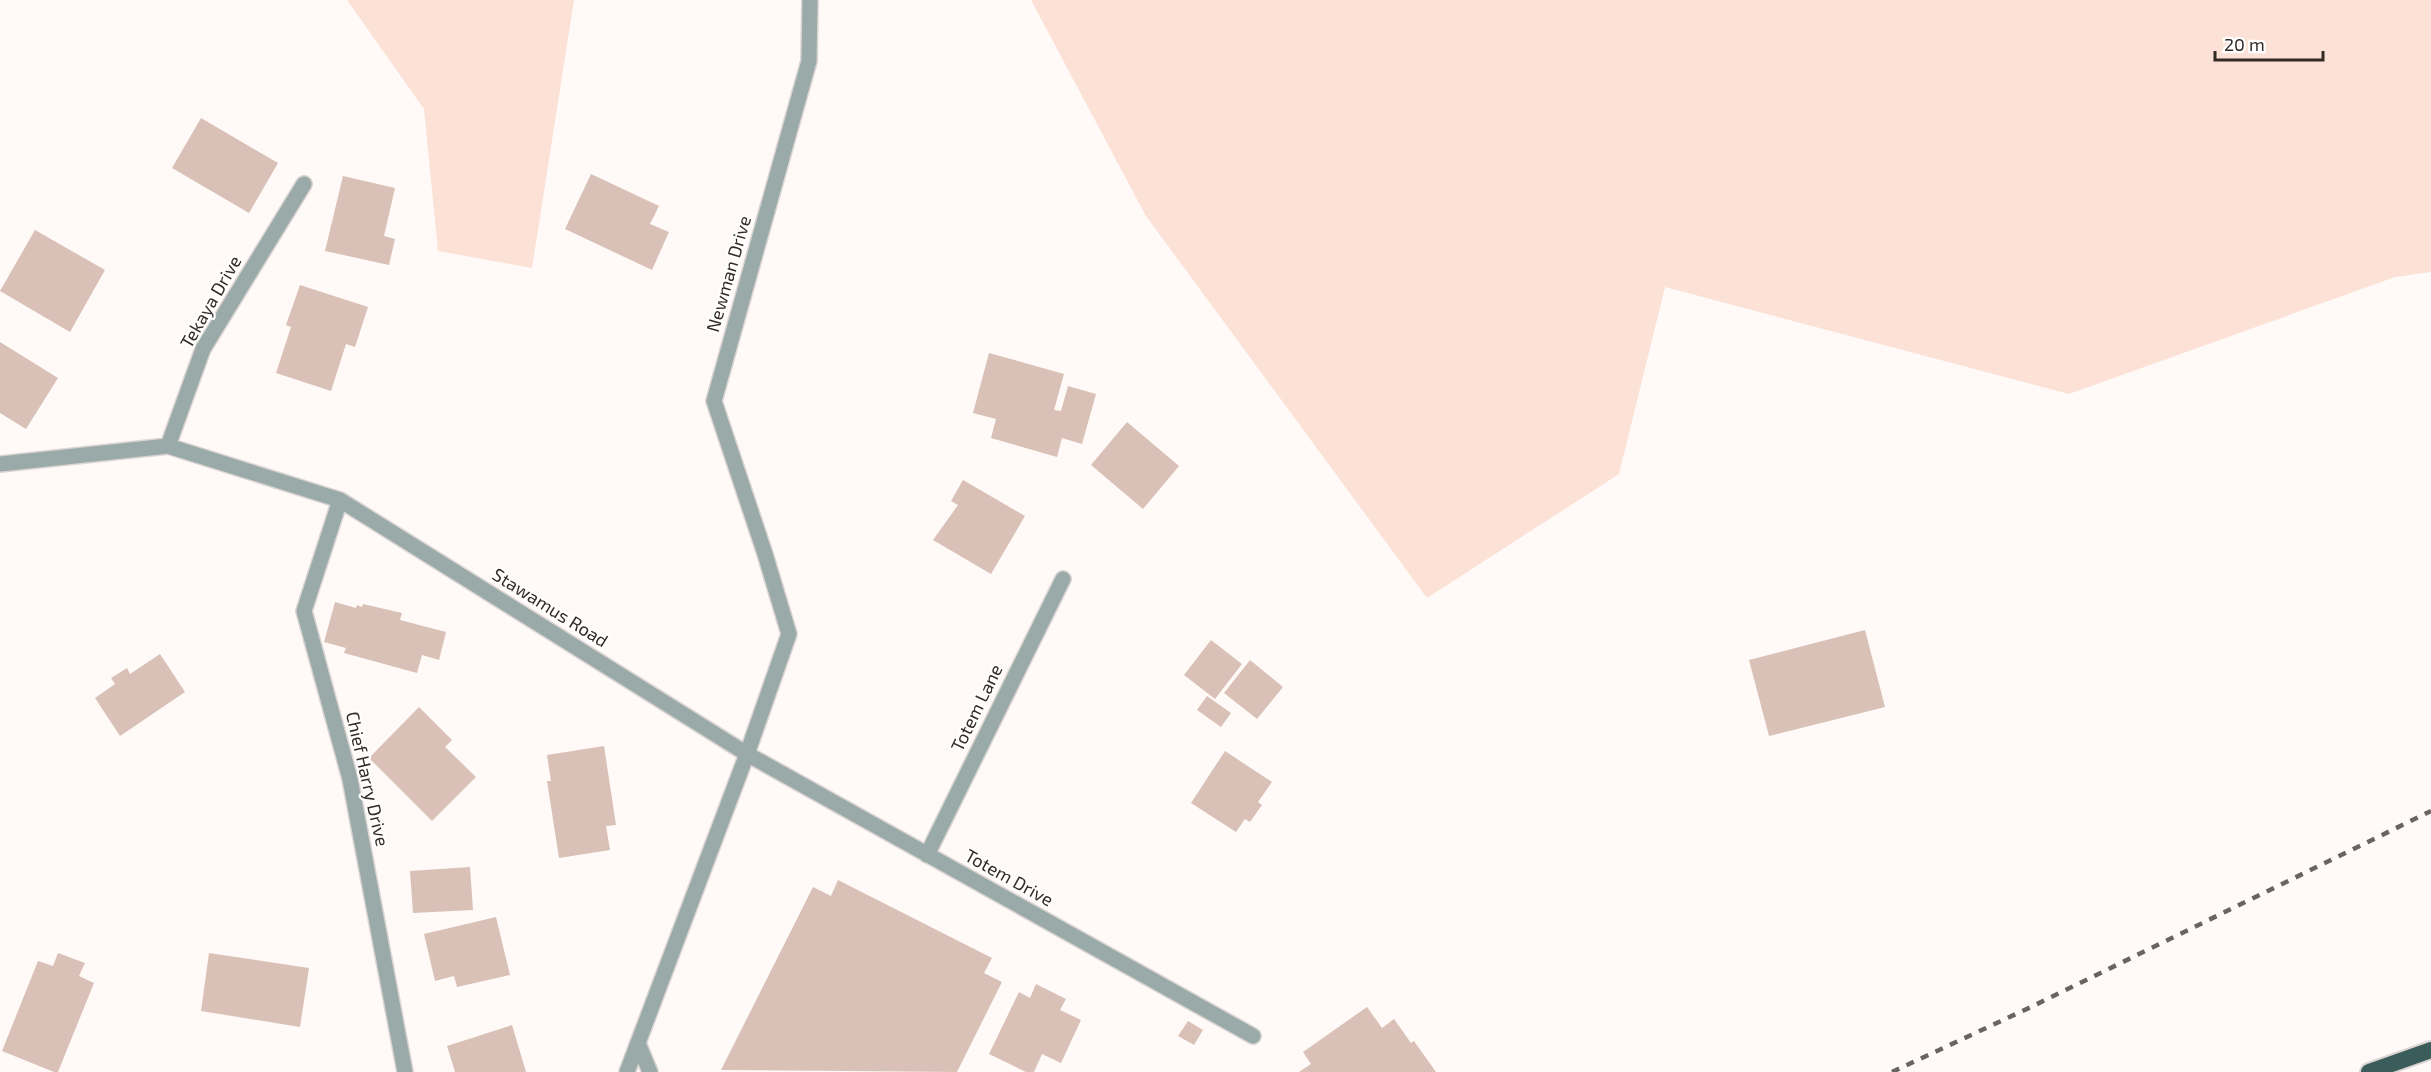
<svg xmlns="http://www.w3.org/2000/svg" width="2431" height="1072" font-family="'Exo 2',sans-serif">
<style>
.green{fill:#fce1d7}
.building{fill:#d9c1b7}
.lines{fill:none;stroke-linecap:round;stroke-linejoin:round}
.service-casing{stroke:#dad4d2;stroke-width:18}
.minor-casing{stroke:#dad4d2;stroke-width:18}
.trunk-casing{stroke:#dad4d2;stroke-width:20}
.service{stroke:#99aaa9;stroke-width:15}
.minor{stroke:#99aaa9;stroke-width:15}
.trunk{stroke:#3a5c5a;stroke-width:16}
.rail{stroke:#6b6360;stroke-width:4.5;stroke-dasharray:8 8;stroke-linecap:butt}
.labels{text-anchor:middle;stroke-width:4.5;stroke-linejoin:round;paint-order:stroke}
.street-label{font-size:18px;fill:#342b27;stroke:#fff}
</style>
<rect width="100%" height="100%" fill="#fff9f7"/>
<path class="green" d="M347 0H574L532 268 438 251 424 109Z
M1031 0H2431V272L2395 277 2069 394 1665 287 1619 474 1427 598 1146 216Z"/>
<path class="building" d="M201 118 278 163 249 213 172 168Z
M591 174 659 206 650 224 669 232 652 270 565 229Z
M343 176 395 188 384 236 395 239 389 265 325 251Z
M35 230 105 270 70 332 0 291Z
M300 285 368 307 355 347 346 344 331 391 276 373 291 327 286 325Z
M0 342 58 378 26 429 0 413Z
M989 353 1064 374 1054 410 1061 411 1068 386 1096 394 1082 444 1062 438 1057 457 991 438 996 419 973 413Z
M1127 422 1179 466 1143 509 1091 465Z
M963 480 1025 516 991 574 933 540 958 505 951 501Z
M335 602 356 608 357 605 362 607 363 604 402 613 400 620 446 632 439 660 422 655 417 673 344 653 346 648 324 642Z
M1865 630 1885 707 1769 736 1749 660Z
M1211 640 1242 664 1215 699 1184 675Z
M160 654 185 692 120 736 95 698 115 684 111 678 127 668 130 674Z
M1250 660 1283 687 1257 719 1224 693Z
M1207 696 1231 713 1221 727 1197 710Z
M419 707 452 740 445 747 476 777 432 821 369 758Z
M604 746 616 825 606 826 610 850 559 858 547 781H551L547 755Z
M1225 751 1272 782 1258 802 1262 805 1250 822 1245 819 1236 832 1191 803Z
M470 867 473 910 413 913 410 871Z
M838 880 992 958 984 973 1002 982 957 1072 721 1070 813 887 831 896Z
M496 917 510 975 457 987 454 976 435 981 424 934Z
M58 953 85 963 79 976 94 983 58 1072H54L2 1051 38 961 53 966Z
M209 953 309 968 300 1027 201 1011Z
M1036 984 1066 999 1060 1010 1081 1020 1061 1063 1042 1054 1034 1072H1026L989 1054 1019 992 1030 998Z
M1367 1007 1382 1028 1394 1019 1411 1043 1414 1041 1436 1072H1299L1311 1064 1303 1052Z
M1188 1021 1203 1030 1194 1045 1178 1036Z
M512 1025 526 1072H455L447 1046Z"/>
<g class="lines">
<g class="service-casing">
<path id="service" d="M638 1043 650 1072"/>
</g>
<g class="minor-casing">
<path id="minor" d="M810 0 809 61 714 401 765 554 789 634 747 754 1253 1036
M168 446 203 349 304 184
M0 464 168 446 340 500 747 754 627 1072
M340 500 304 611 350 779 405 1072
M927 855 1063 579"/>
</g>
<g class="trunk-casing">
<path id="trunk" d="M2369 1072 2431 1050"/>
</g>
<use href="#service" class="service"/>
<use href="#minor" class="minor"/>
<use href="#trunk" class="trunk"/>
<path class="rail" d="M1892 1072 2031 1007 2431 811"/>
</g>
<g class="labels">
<g class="street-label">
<text transform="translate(729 274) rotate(-74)" y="6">Newman Drive</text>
<text transform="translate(211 302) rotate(-60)" y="6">Tekaya Drive</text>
<text transform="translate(550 608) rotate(32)" y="6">Stawamus Road</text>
<text transform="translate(977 708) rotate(-64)" y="6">Totem Lane</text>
<text transform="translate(367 779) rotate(77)" y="6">Chief Harry Drive</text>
<text transform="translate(1009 878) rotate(29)" y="6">Totem Drive</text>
</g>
</g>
<path d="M2215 51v9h108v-9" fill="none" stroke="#342b27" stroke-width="3"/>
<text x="2224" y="51" font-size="18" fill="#342b27" stroke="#ffffff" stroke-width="4.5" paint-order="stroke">20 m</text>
</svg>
